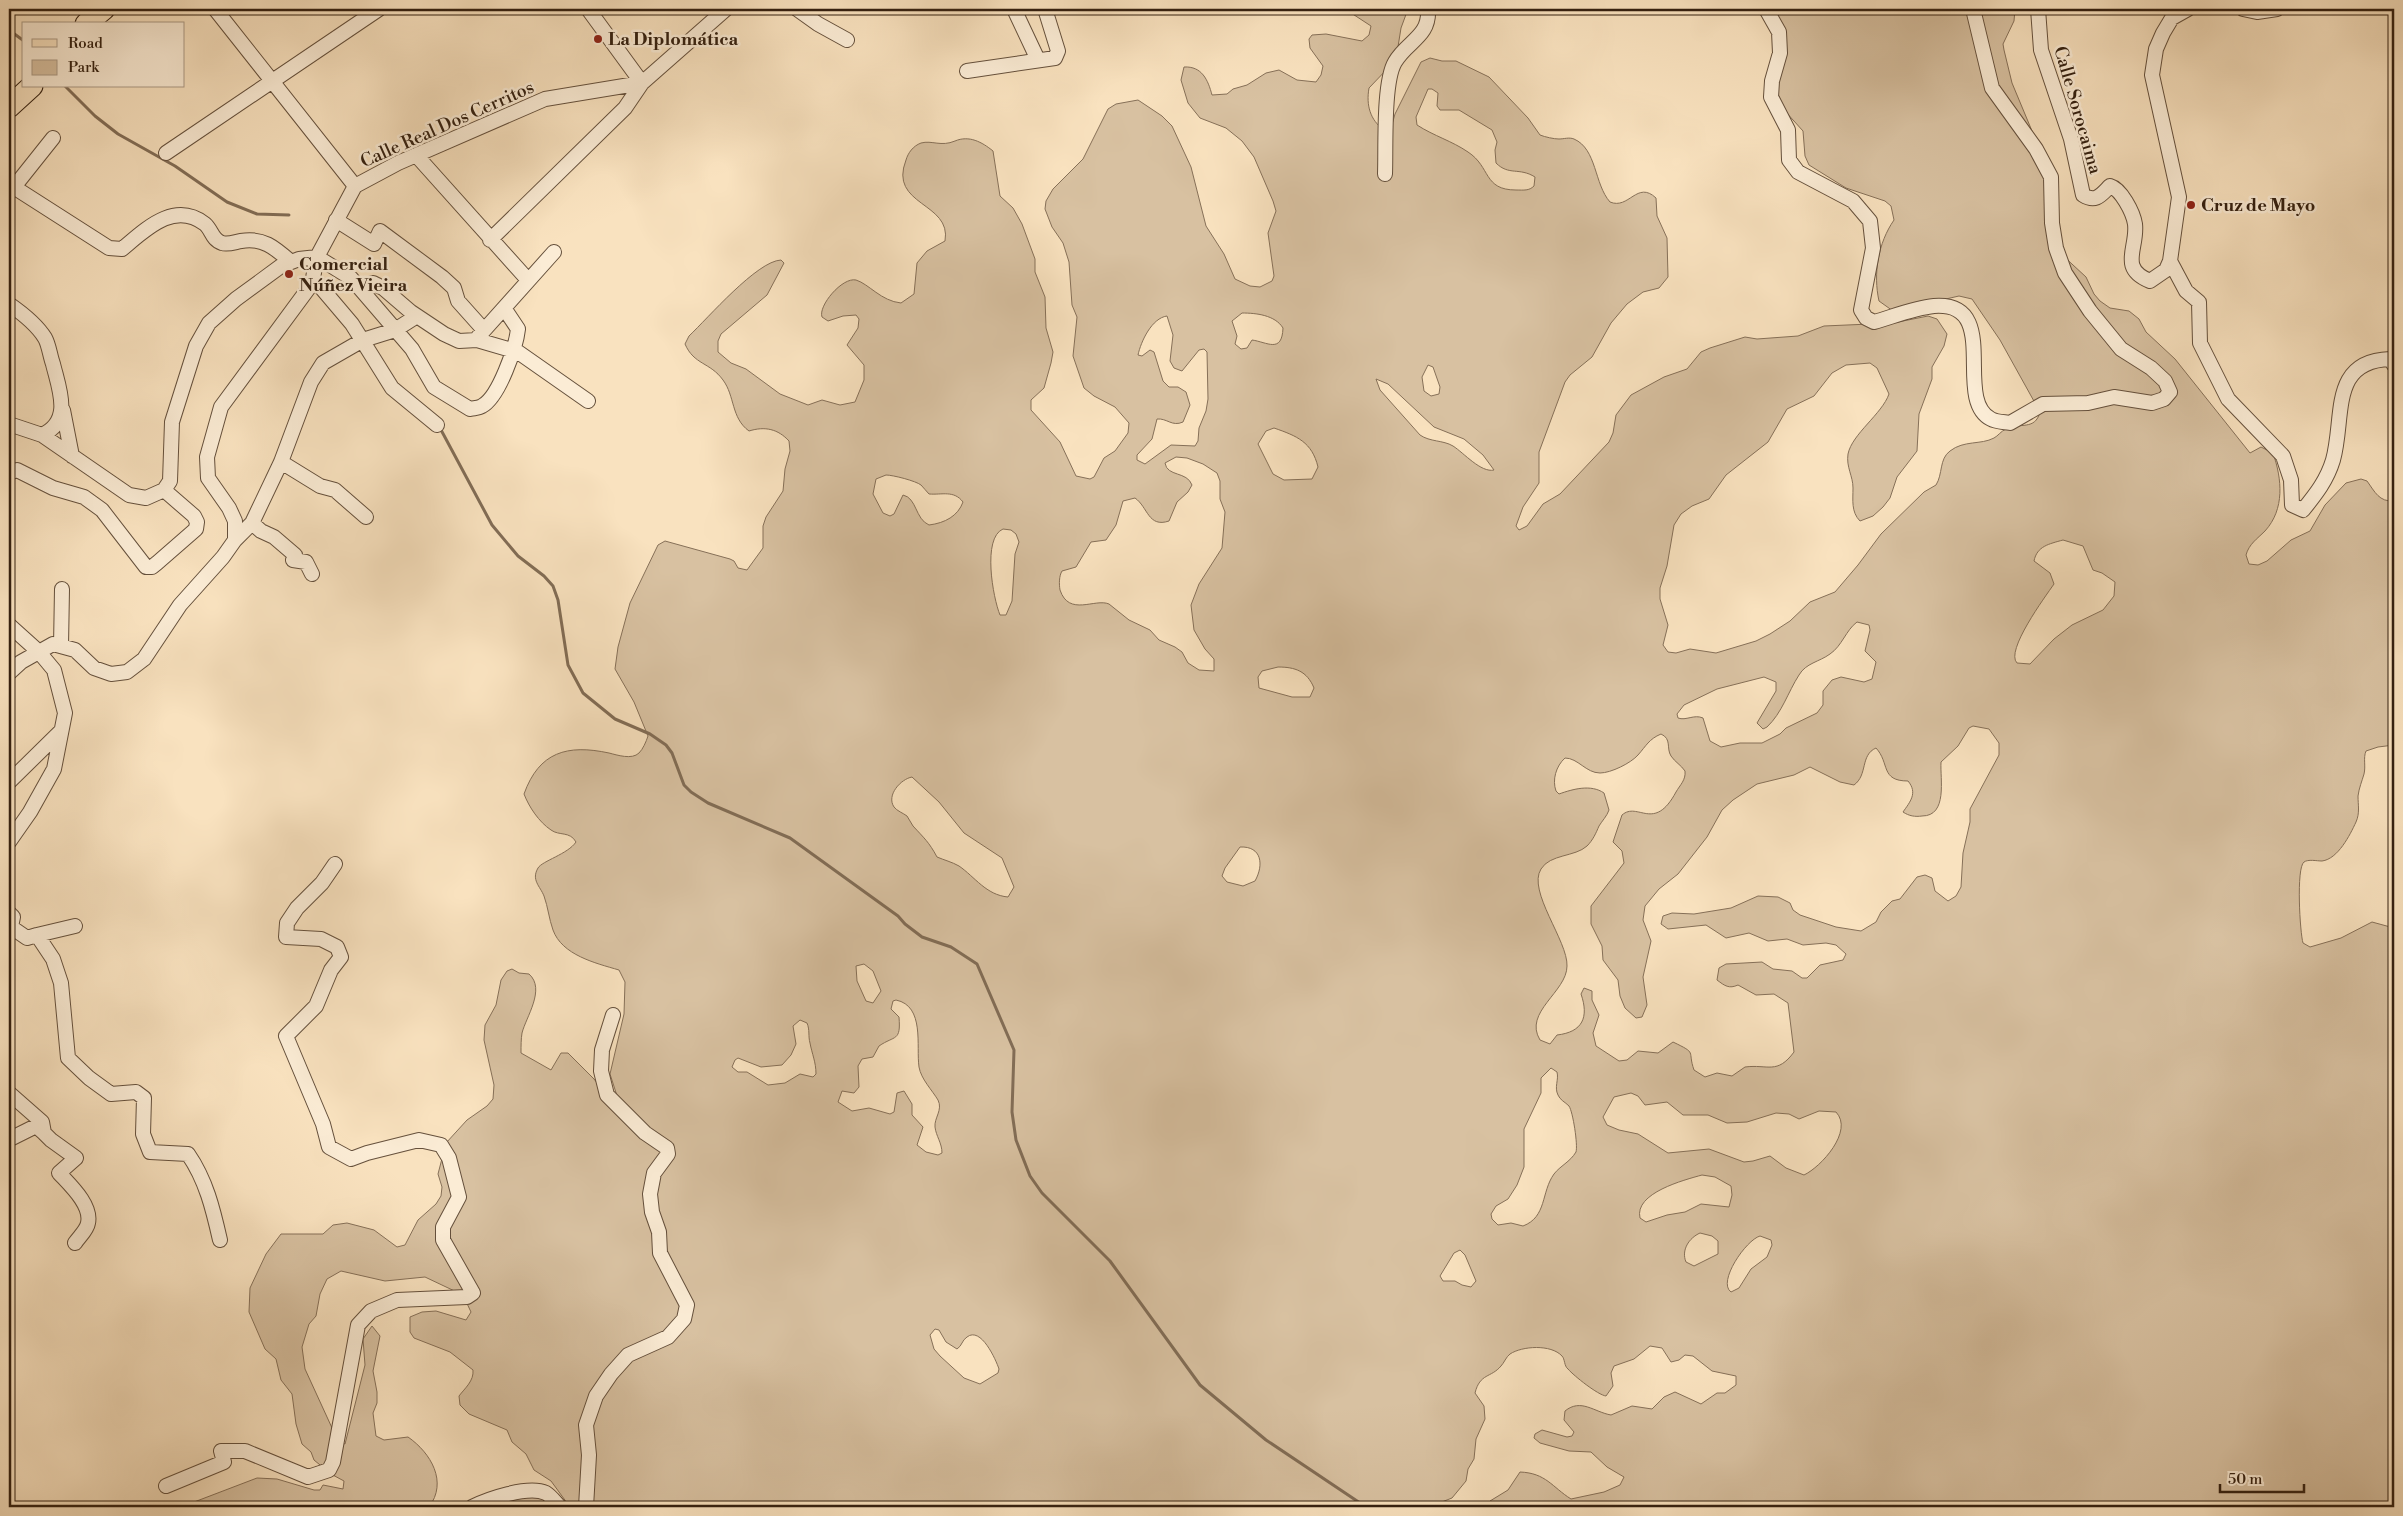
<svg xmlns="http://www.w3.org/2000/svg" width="2403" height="1516" font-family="'Libre Bodoni',serif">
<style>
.green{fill:#d8c1a1;stroke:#867058;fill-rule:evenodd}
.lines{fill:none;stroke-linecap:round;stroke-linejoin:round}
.stream{stroke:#826d56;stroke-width:3}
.street-casing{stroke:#65503c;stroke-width:16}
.primary-casing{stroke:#342010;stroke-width:23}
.street{stroke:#fbecd5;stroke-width:14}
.primary{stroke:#f9e2bf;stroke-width:21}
.poi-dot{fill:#8f2418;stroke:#fbecd5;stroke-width:2}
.labels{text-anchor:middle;stroke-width:5;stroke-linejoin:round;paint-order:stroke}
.poi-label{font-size:18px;font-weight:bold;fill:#342010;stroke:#fbecd5;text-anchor:start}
.street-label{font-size:18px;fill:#342010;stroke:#fbecd5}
</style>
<rect width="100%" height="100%" fill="#f9e2bf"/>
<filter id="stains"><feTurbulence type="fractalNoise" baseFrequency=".004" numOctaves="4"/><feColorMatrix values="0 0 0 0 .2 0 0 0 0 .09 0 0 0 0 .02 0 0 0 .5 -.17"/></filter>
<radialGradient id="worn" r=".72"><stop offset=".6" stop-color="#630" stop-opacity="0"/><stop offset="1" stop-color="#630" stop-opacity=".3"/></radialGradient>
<path class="green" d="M1345 9H1408L1401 28 1397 53 1390 66 1369 88C1366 105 1370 120 1384 130L1391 128 1395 114 1421 62 1430 58 1442 61H1456L1489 77 1528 118 1540 135C1545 137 1554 139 1559 139 1564 139 1569 137 1574 139 1597 149 1594 184 1610 202 1629 210 1637 180 1656 198L1657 216 1667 238 1668 277 1659 288 1643 292 1627 304 1611 323 1592 357 1570 375 1565 382 1539 452V483L1523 507 1516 526 1519 530 1527 526 1543 504 1560 494 1609 442 1613 433 1616 415 1631 395 1664 377 1687 369 1701 352 1710 348 1745 337 1757 339 1798 336 1824 326 1893 323 1928 316 1937 319 1947 334 1944 346 1932 367V379L1919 414 1917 451 1897 477 1890 498 1883 507 1873 516 1860 521C1851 512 1853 500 1853 488 1853 476 1846 467 1848 454 1852 434 1882 414 1889 394L1877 368 1870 363 1846 365 1832 373 1814 396 1787 409 1768 442 1726 475 1709 499 1692 506 1681 514 1674 525 1667 566 1660 588V599L1668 625 1663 645 1668 652 1676 653 1690 649 1716 653 1756 641 1770 634 1790 621 1810 602 1835 592 1858 565 1881 534 1924 492 1936 485C1943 474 1939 459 1950 451 1964 440 1981 445 1994 438 1998 436 2001 431 2006 429 2020 422 2035 431 2040 412L2000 340 1972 299 1959 296 1893 311 1879 301C1873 274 1878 243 1894 220L1891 206 1885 201 1846 188 1809 165 1805 156 1803 131 1784 110 1776 88 1781 54 1768 9H2015L2014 21 2003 44 2004 50 2012 83 2037 143 2059 252 2086 277 2094 294 2100 301 2110 308 2129 311 2139 319 2146 332 2175 359 2250 453 2261 447 2273 453C2282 479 2285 509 2265 531 2257 539 2249 544 2246 555L2249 564 2258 565 2267 561 2291 540 2310 531 2325 505 2346 483 2361 479 2367 481C2375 492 2379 502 2394 501V745L2378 747 2366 751C2363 758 2366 766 2364 774 2362 781 2359 788 2358 796 2358 805 2360 813 2356 822 2350 835 2338 859 2322 861 2317 861 2308 859 2304 862 2296 868 2300 933 2303 943L2310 947 2341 938 2372 922 2394 928V1507H1484L1490 1501 1508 1490 1520 1472C1546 1473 1552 1487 1571 1499L1604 1492 1620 1485 1624 1477 1607 1467 1591 1452 1569 1451 1540 1443 1534 1438 1535 1434 1542 1430 1567 1437 1572 1436 1574 1432 1564 1420 1565 1411C1581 1398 1594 1412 1611 1415L1632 1406 1652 1409 1664 1397 1675 1392 1701 1404 1717 1393H1725L1736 1385V1376L1712 1371 1693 1356 1685 1355 1679 1360 1671 1362 1662 1348 1650 1346 1634 1359 1614 1366 1611 1373 1613 1386 1606 1396C1598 1395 1574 1376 1568 1369 1564 1366 1565 1359 1562 1356 1551 1344 1522 1346 1510 1354 1506 1357 1504 1363 1501 1366 1491 1378 1480 1373 1475 1393L1484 1406 1485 1419 1476 1439 1474 1459 1468 1469 1466 1481 1452 1498 1429 1507H570L551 1481 534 1470 526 1454 512 1442 507 1430 469 1414 460 1405 459 1396C465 1388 474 1381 473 1370L450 1352 414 1338 410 1332V1317L422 1312 436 1311 466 1320 471 1312 463 1295 425 1277 385 1281 341 1271 327 1279 320 1294 316 1316 309 1324 302 1347 305 1369 338 1441 345 1444 365 1365 363 1339 372 1326 380 1336 373 1371 377 1392V1403L373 1413 376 1436 384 1440 408 1437C431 1453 448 1482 429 1507H181L257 1478 277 1479 314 1490H320L323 1485 343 1489 344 1481 331 1474 314 1460 311 1452 302 1444 296 1424 292 1394 281 1380 276 1359 265 1349 249 1312 250 1288 266 1254 281 1234H323L333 1225 347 1223 374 1230 397 1247 405 1245 418 1220 436 1204 441 1196 442 1187 438 1174 446 1143 467 1120 487 1106 493 1099 494 1085 484 1040 485 1025 496 1005 501 980 507 971 512 969 519 973 529 974C546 989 526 1017 522 1033 521 1039 521 1046 521 1053L551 1070 561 1053H568L594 1079 617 1109 619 1102 610 1074 624 1014 625 982 619 970C595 963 562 955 553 930 549 919 548 907 544 896 540 886 531 880 538 868 542 861 568 854 576 842 570 831 559 836 551 830 539 822 529 807 524 794 539 752 567 744 609 753 617 755 632 760 639 753 643 749 646 742 648 736L634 702 615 669 618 647 630 603 658 545 665 541 730 559 734 561 738 568 747 570 763 548V526L766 517 783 491 785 469 790 451 789 441C778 429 765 426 749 431 731 418 735 396 723 380 710 362 694 365 685 344L689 336C708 318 757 261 781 260L784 263 767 295 721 334 718 341V352L731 363 746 369 780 394 808 405 822 400 840 405 855 402 864 380V365L847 345 858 328 859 319 856 315 843 316 828 321 822 317C818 306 842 277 856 280 869 284 881 301 901 303L914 294 917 263 927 251 945 241C952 202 888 206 906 160 908 153 913 146 921 143 932 140 941 147 955 141 969 135 982 142 993 151L1000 196 1013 208 1022 224 1035 259V272L1045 297 1046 328 1053 352 1051 363 1044 388 1031 400V410L1060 442 1076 476 1090 479 1094 477 1104 458 1115 451 1128 433 1129 423 1115 407 1094 396 1084 388 1073 356 1077 317 1072 305 1069 262 1063 243 1052 227 1045 209 1046 201 1053 189 1083 159 1108 109 1116 104 1138 100 1162 116 1172 126 1191 167 1206 226 1224 254 1235 279 1250 286 1260 287 1272 281 1274 276 1268 233 1276 211 1273 201 1254 157 1242 141 1226 128 1200 118 1188 103 1181 80 1184 67C1202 66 1208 80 1212 95L1227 94 1233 89 1247 85 1266 73 1279 70 1297 80 1316 82 1321 75 1323 66 1310 48 1309 39 1312 35 1326 34 1362 41 1369 35 1371 26ZM1428 89H1432L1438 93 1437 106 1440 110H1459L1492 130 1497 142 1495 150 1496 163C1509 176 1519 167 1535 177L1534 186C1529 191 1524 190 1516 190 1483 190 1491 167 1468 152 1452 141 1434 136 1417 125L1416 117ZM1242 313C1256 313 1275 315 1283 328 1282 354 1267 342 1252 340L1247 348 1241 349 1235 344 1237 336 1232 321ZM1167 316 1173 335 1170 361 1174 368 1182 371 1199 350 1204 349 1207 352 1208 399 1206 411 1199 428 1198 441 1195 446 1171 445 1145 464 1137 460V455L1152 439 1157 419C1167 418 1172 427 1183 422L1190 405 1186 392 1178 387H1169L1163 381 1154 352 1150 350 1142 356 1138 355C1141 341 1152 318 1167 316ZM1428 365 1433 367 1440 387 1439 394 1431 396 1424 391 1422 377ZM1376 379 1388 384 1434 427 1464 439 1483 455 1494 470C1481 473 1464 453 1453 446 1443 440 1430 442 1420 435L1380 390ZM1274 428C1297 436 1312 442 1318 467L1312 479 1284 480 1273 474 1258 444 1266 431ZM1176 457 1187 458 1203 464 1217 473 1220 481V499L1225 512 1222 548 1199 584 1191 605 1194 630 1205 649 1214 659V671L1199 670 1188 663 1182 652 1175 647 1159 640 1150 630 1129 620 1109 604C1095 598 1069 617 1060 590 1059 584 1059 576 1062 571L1076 567 1091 542 1106 540 1116 525 1123 501 1135 498C1148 507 1148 528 1169 521L1177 502 1188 492 1192 485C1187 471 1167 477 1165 463ZM886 475C893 475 916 481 921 485 924 488 926 491 929 494 942 495 954 490 963 502 958 516 945 523 929 525 915 519 917 498 903 495L894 514 890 516 883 513 873 494 876 479ZM1003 529 1011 530 1016 534 1019 542 1015 554 1012 601 1006 615H1000C993 598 982 538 1003 529ZM2063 540 2083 546 2093 570 2102 573 2115 582 2114 596 2103 610 2072 625 2054 639 2030 664 2017 663C2005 651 2045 597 2054 584L2050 573 2034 561C2037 546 2049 544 2063 540ZM1857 622 1869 625 1870 630 1865 651 1876 662 1872 679 1864 682 1841 677 1832 680 1823 691V705L1817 713 1786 728 1780 734 1762 743H1740L1721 747 1710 741 1703 718C1694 714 1686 721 1678 718L1677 714 1684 705 1717 689 1764 677 1776 682V691L1757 723 1763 729 1767 727C1782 713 1788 692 1799 675 1806 663 1819 662 1830 654 1842 646 1846 630 1857 622ZM1278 667C1295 667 1307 671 1314 688L1310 697H1292L1259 688 1258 677 1262 671ZM1973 726 1989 729 1999 743V755L1970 809V822L1963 853 1961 887 1956 896 1948 901 1935 891 1932 878 1925 875 1917 877 1900 899 1892 901 1881 912 1876 922 1861 931 1836 927 1800 915 1793 910 1790 903 1778 897 1758 896 1731 908 1694 914 1672 913 1663 916 1661 924 1668 929 1706 925 1726 938 1749 933 1768 941 1787 939 1803 945 1826 943 1836 945 1846 954 1843 960 1820 965 1807 978H1802L1792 971 1773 969 1762 962 1726 964 1719 968 1717 980C1725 986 1729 989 1738 985L1756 995 1774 994 1788 1003 1794 1052C1777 1075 1768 1064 1745 1067L1732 1076 1717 1073 1705 1077 1694 1070C1687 1050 1698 1054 1673 1042L1658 1053 1638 1051 1627 1060 1619 1061 1596 1046 1593 1033 1599 1015 1592 1000V991L1584 988 1581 994C1589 1017 1583 1032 1557 1035L1550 1044 1540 1040C1523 1012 1567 992 1567 966 1568 941 1527 891 1541 869 1550 854 1575 857 1587 846 1593 840 1596 833 1599 826 1602 821 1607 816 1609 810L1604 793C1591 784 1573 789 1559 794L1556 791C1552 780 1556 766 1565 758 1578 758 1586 773 1600 773 1611 773 1631 763 1638 755 1646 746 1649 739 1661 734 1672 739 1666 748 1671 756 1675 762 1681 765 1685 771 1686 780 1680 785 1676 792 1654 833 1638 801 1622 815L1613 842 1622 851 1624 863 1591 906V924L1602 946 1603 960 1618 980 1620 996 1625 1008 1636 1018 1642 1017 1647 1005 1643 977 1651 941 1643 920 1645 906 1659 889 1678 874 1707 837 1722 810 1733 800 1757 784 1794 775 1810 767 1840 782 1854 785C1868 775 1860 755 1876 748 1890 763 1880 781 1908 781 1918 793 1910 802 1903 812 1909 816 1915 817 1922 816 1948 816 1940 779 1941 762L1958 746 1969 728ZM912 777 939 802 964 833 1002 858 1014 887 1008 897C986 895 975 877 959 866 952 862 944 860 937 857 929 842 924 838 913 826 911 823 909 819 907 816 903 813 897 811 894 807 886 795 901 779 912 777ZM1240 847C1262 846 1264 865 1255 881L1243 886 1227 882 1222 876 1225 868ZM864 964 873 971 881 991 873 1003 866 1001 857 981 856 966ZM896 1000C925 1006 916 1046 919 1067 921 1079 932 1090 938 1100 943 1110 934 1118 935 1127 936 1136 942 1143 942 1153L938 1155 926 1152 917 1145 923 1127 912 1115V1104L904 1091 897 1093 894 1112 890 1114 869 1108 852 1111 838 1102 842 1091 854 1093 859 1087 858 1066 862 1059 873 1057 879 1046C895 1035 901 1042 899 1017L891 1009 893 1001ZM800 1020 807 1023C810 1030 808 1036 810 1043 812 1054 816 1062 816 1074L813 1077 800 1074 785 1083 768 1085 747 1072H738L732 1067 735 1060 738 1058 761 1067 782 1065 791 1055 796 1044 793 1026ZM1551 1068 1557 1072C1559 1080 1554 1087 1558 1095 1560 1100 1565 1102 1569 1106 1573 1112 1578 1145 1576 1152 1570 1162 1560 1166 1554 1174 1541 1192 1547 1217 1523 1226L1511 1223 1498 1225 1492 1219 1491 1214 1496 1206 1508 1199 1517 1185 1524 1167V1129L1541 1093V1078ZM1631 1093 1638 1096 1645 1105 1667 1102 1683 1115H1708L1727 1123 1747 1122 1776 1113 1789 1114 1799 1119 1819 1111 1836 1112C1854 1131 1821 1167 1804 1175L1786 1168 1770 1156 1753 1161 1744 1162 1709 1149 1668 1153 1638 1134 1619 1130 1607 1125 1603 1117 1614 1097ZM1702 1175 1715 1177 1731 1186 1732 1195 1729 1207 1701 1204 1685 1212 1667 1215 1646 1222 1640 1218C1634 1193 1684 1180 1702 1175ZM1700 1233 1712 1236 1718 1241V1254L1694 1266 1686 1262C1681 1250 1689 1238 1700 1233ZM1760 1236 1771 1240 1772 1245 1767 1257 1751 1269 1739 1288 1731 1292C1717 1282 1746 1240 1760 1236ZM1460 1250 1465 1255 1476 1281 1471 1287 1462 1285 1455 1281H1443L1440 1276 1454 1253ZM935 1329 939 1330 946 1342 957 1349C962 1346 962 1340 967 1337 981 1326 996 1360 999 1369L998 1373 980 1384 964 1378 940 1356 934 1349 930 1335Z
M532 1492 556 1507H498L505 1499Z"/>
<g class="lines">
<path class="stream" d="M9 30 24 41
M65 86 95 116 118 134 175 166 227 202 257 214 289 215
M440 428 492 525 518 556 544 576 553 586 558 600 568 665 583 693 615 719 650 734 666 745 672 753 684 785 691 792 708 803 790 838 898 916 905 924 922 937 951 947 977 964 1014 1050 1012 1112 1016 1140 1030 1176 1042 1193 1110 1261 1200 1385 1266 1440 1366 1507"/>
<g class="street-casing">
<path id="street" d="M215 9 355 186
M797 9 818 24 847 40
M1014 9 1038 60
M1766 9 1779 32 1780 53 1772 81 1771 97 1788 130 1789 160 1798 172 1853 201 1870 221 1873 248 1861 310 1866 318 1874 322C1892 317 1914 308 1934 306 2003 301 1952 399 1991 419 1996 422 2005 422 2010 423L2043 404 2088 403 2114 397 2152 403 2164 399 2170 392 2165 381 2151 368 2121 349 2090 311 2065 273 2056 248 2052 223 2051 177 2036 149 1992 88 1973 9
M2038 9 2041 50 2071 139 2083 195C2096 203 2101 195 2110 186 2121 189 2133 212 2135 224 2138 248 2118 268 2150 281L2166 270 2170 261
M2188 9 2172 18 2163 33 2156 49 2152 75 2179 197 2170 261 2186 291 2199 302 2200 343 2228 399 2283 456 2291 480 2292 505 2303 510C2316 494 2327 480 2333 460 2345 417 2329 361 2390 359L2394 365
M2243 9 2257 12 2277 9
M967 71 1055 58 1058 51 1045 9
M166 153 379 9
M416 155 528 280
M1385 174C1386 149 1383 82 1395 62 1407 41 1430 37 1428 9
M9 184 109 248 122 249C145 230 174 200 205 224 212 230 212 240 222 243 228 245 235 242 241 241 263 237 275 248 291 262
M14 187 53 138
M336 220 374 244 380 231 442 277 454 288 458 301 483 329
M490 240 625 108 642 83 588 9
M313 278 352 324 392 388 437 425
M359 287 373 283 383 288 411 312 444 334 459 341 477 340 518 352 588 401
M9 304C22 313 37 325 45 338 49 345 50 356 53 364 59 389 73 421 42 435
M478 337 554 252
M63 410 72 456
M9 424 42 435 129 495 146 498 164 490 170 481 172 422 196 346 209 323 236 299 281 266 299 259 317 257 351 278 412 349 434 387 470 409C474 408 479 408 482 406 499 397 516 347 518 329L504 308
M281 462 320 486 335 490 366 517
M9 473 17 470 53 488 84 497 102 510 146 567H152L157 563 196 529 197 522 194 516 164 490
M252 523 261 531 274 537 295 555 293 560 306 562 312 574
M235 540 252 523 281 462 311 382 323 363 363 340 395 330 417 316
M9 625 39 652 54 670 65 713 54 769 30 812 9 842
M61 646 62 589
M9 673 21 662 53 644 75 650 94 668 111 674 127 672 144 659 180 605 223 557 235 540V521L229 508 208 478 207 457 221 407 308 289 313 278 317 257 355 186 398 163 545 99 642 83 726 9
M9 782 61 731
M9 913 13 917 11 927 27 938 37 935 53 959 61 983 68 1058 89 1078 111 1094 136 1092 144 1098 143 1134 150 1152 188 1154C206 1180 213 1209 220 1240
M37 935 75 926
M9 1093 42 1122 44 1133 51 1140 76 1158 59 1173C70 1185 92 1205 88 1223 87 1230 79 1237 75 1243
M9 1135 12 1138 36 1126 44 1133
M166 1486 224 1462 221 1451H245L308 1477 329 1470 333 1462 358 1325 371 1311 397 1300 467 1297 473 1293 443 1240V1227L459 1197 449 1158 441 1145 419 1140 367 1153 351 1159 329 1147 323 1124 286 1036 316 1006 331 970 341 957 337 947 321 939 286 937 287 923 297 908 322 883 335 864
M472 1507C488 1499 528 1485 546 1493 551 1496 556 1503 560 1507
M586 1507 589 1455 586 1425 596 1396 611 1374 628 1355 668 1337 684 1319 687 1305 660 1253 659 1232 652 1212 650 1194 654 1173 668 1154 667 1148 645 1133 607 1095 601 1071 602 1050 613 1015"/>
</g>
<g class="primary-casing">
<path id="primary" d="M86 24 104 9
M9 107 32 86"/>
</g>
<use href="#street" class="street"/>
<use href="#primary" class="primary"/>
</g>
<g class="poi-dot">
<circle cx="598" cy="39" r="5"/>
<circle cx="2191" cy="205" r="5"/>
<circle cx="289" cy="274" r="5"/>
</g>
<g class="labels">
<g class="poi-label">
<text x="608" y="45">La Diplomática</text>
<text x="2201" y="211">Cruz de Mayo</text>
<text x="299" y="270">Comercial<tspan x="299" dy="21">Núñez Vieira</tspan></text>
</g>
<g class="street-label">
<text transform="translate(2078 110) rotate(74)" y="6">Calle Sorocaima</text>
<text transform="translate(447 124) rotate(-24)" y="6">Calle Real Dos Cerritos</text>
</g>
</g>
<rect width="2403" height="1516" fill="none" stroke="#f9e2bf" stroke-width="30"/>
<rect x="10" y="10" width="2383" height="1496" fill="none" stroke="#342010" stroke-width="2.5"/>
<rect x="15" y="15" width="2373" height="1486" fill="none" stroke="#342010"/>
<rect x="22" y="22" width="162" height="65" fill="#fbecd5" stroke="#ab9a86"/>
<rect x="32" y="39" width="25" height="8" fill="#f9e2bf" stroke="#ab9a86"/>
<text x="68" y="48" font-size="15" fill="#342010">Road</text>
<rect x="32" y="60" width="25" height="15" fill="#d8c1a1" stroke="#ab9a86"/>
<text x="68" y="72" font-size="15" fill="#342010">Park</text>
<path d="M2220 1484v8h84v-8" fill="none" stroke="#342010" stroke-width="2.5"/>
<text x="2228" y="1484" font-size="15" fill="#342010" stroke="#fbecd5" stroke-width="4" paint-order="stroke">50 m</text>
<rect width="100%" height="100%" filter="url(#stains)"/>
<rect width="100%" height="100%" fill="url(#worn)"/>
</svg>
